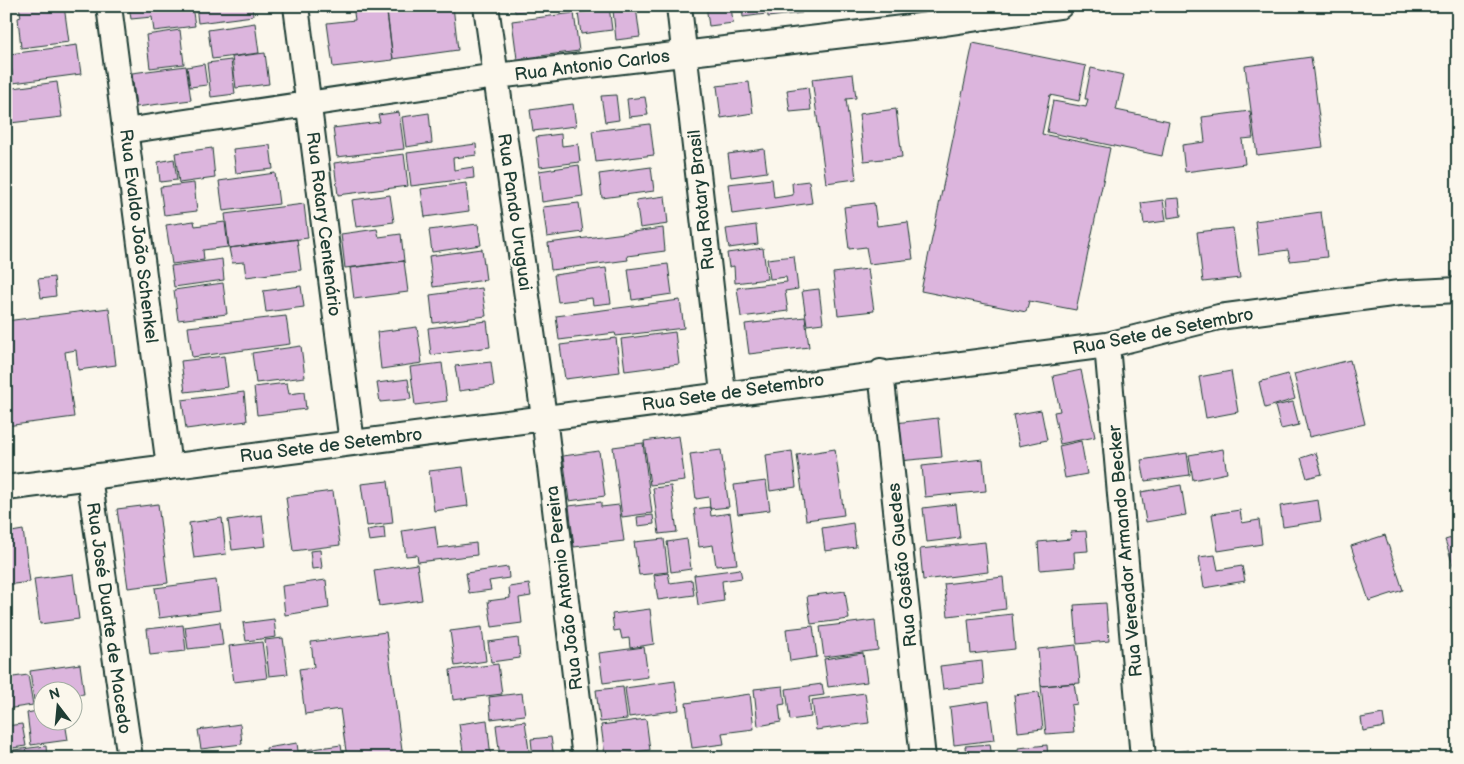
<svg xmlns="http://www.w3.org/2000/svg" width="1464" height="764" font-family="'Balsamiq Sans',sans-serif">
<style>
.building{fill:#dcb5dd;stroke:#1f3d34}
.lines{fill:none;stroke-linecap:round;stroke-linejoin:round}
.minor-casing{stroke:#1f3d34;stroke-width:28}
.minor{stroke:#fbf7ec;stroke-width:24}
.labels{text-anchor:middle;stroke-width:5;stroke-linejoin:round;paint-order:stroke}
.street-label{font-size:18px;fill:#1f3d34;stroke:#fbf7ec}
</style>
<rect width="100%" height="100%" fill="#fbf7ec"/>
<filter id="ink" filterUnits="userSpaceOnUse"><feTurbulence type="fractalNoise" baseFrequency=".02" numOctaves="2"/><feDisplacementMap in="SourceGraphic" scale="10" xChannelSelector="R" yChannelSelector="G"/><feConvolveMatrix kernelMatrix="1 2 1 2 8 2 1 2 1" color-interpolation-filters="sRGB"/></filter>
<g filter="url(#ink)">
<path class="building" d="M19 6H64L69 42 21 48 18 18 21 17Z
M129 6H192L195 26 154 31 152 17 131 19Z
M196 6H252L253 16 198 23Z
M353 6H386L393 60 333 67 327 23 355 20Z
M427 6H453L458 50 393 59 387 11Z
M514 6H554V7L515 12Z
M590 6H609L612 30 581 34 578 13 590 11Z
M706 6H731L733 23 709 26Z
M742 6H765L766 14 743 17Z
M767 6H801L802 13 768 17Z
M636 7 640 37 616 40 613 10Z
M574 13 579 51 517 59 512 21Z
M255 23 259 53 212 59 208 30Z
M180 30 184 64 150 68 146 35Z
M973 43 1086 66 1079 101 1050 95 1042 134 1110 148 1076 310 1029 301 1026 312 921 291Z
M77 45 81 74 13 83 10 54Z
M265 53 269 84 236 88 232 57Z
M1311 57 1323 147 1257 155 1245 66Z
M231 60 235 94 211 97 207 63Z
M204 64 207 85 190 87 187 67Z
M186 66 191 100 136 107 132 73Z
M1091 68 1124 75 1116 110 1169 121 1162 156 1047 132 1053 101 1086 107 1088 99H1085Z
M853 74 856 98 846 99 856 179 826 183 812 79Z
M57 82 62 117 10 123 9 116H6V89Z
M749 82 753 113 721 118 717 86Z
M808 87 811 110 790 112 787 90Z
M616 95 619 120 605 122 601 96Z
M645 97 648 115 629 117 627 99Z
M573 104 576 126 533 131 530 110Z
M896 109 902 157 864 161 859 114Z
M1250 111 1253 138 1242 139 1245 164 1185 172 1182 145 1205 142 1202 117Z
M399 112 404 149 337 157 333 128 380 122 378 115Z
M429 113 432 143 406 147 402 117Z
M650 124 654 155 596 162 592 131Z
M561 134 562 146 578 144 580 162 540 167 536 137Z
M476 144 477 155 453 158 454 170 473 167 474 178 411 186 407 153Z
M270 145 273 169 236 173 233 149Z
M212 148 215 178 179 183 175 153Z
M764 149 767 172 731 177 728 154Z
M404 154 408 186 338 195 334 163Z
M174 159 177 180 160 182 158 162Z
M579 165 583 196 542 202 539 171Z
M651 167 654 191 602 198 599 174Z
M275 173 279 204 223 211 219 181Z
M772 179 774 198 793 195 792 183 809 181 812 203 732 214 728 184Z
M194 183 197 211 164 215 160 187Z
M466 183 469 211 425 217 421 189Z
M390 195 394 222 356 227 352 200Z
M665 196 668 224 640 228 636 200Z
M1179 198 1181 216 1168 218 1166 199Z
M1163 200 1166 221 1144 224 1141 203Z
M579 203 583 232 547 237 543 207Z
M874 203 877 226 908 222 913 259 869 264 866 247 849 249 844 207Z
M304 204 308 238 229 248 225 214Z
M1321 212 1327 257 1290 261 1288 250 1259 254 1255 221Z
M194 221 195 226 225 222 228 247 203 250 204 260 172 264 166 225Z
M478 224 481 245 432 252 429 230Z
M756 225 758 244 729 248 726 229Z
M663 228 665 251 627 256 628 260 551 270 548 243Z
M1233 228 1240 278 1203 282 1197 232Z
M377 229 379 237 401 234 404 261 345 268 341 234Z
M297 239 301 270 246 277 244 262 232 263 229 248Z
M763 248 767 279 735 283 734 266 729 267 727 253Z
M482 249 486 280 433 287 429 256Z
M794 256 798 289 785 291 788 311 741 317 737 288 787 282 786 277 770 279 767 259Z
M222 259 224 280 174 287 171 266Z
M404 261 408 292 354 299 350 268Z
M668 264 672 294 632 300 628 269Z
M606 268 611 303 593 305 592 298 558 302 554 275Z
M868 269 874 311 838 315 833 273Z
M54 277 56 296 41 298 38 279Z
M223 283 227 314 178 320 174 290Z
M301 286 304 307 266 312 263 291Z
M482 288 486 316 433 323 430 295Z
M819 289 823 323 807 325 802 291Z
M680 300 684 328 616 336 615 333 559 340 556 316Z
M109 308 116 365 78 370 76 350 65 352 74 417 6 426V321Z
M286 316 290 344 192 357 188 327Z
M805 317 809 347 749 354 745 324Z
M487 321 490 347 431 355 428 328Z
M417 327 422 363 381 369 377 332Z
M675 332 679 364 625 371 621 339Z
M616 338 620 372 565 379 560 345Z
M301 346 305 377 256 383 252 353Z
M224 356 228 387 185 392 181 361Z
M1350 360 1365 424 1309 437 1294 374Z
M491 362 494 386 459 391 455 366Z
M442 363 447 401 415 405 410 367Z
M1081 370 1095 437 1060 444 1054 412 1060 411 1053 376Z
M1231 371 1238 412 1206 418 1199 377Z
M1288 374 1295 399 1265 408 1259 382Z
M408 379 411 399 380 402 377 383Z
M287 383 289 394 304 392 306 409 257 415 254 387Z
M244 392 247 421 186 429 182 400Z
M1293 402 1299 425 1281 429 1275 406Z
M1041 410 1047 440 1019 446 1013 415Z
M938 418 942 457 899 461 895 423Z
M679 436 685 481 650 485 644 441Z
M1081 441 1087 474 1065 478 1059 446Z
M643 443 652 513 622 517 613 447Z
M835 449 844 515 806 520 797 455Z
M1223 449 1227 473 1193 480 1189 455Z
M721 450 729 507 710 509 709 497 696 499 690 454Z
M599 451 605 496 569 501 563 456Z
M792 451 796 487 770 491 766 455Z
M1187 453 1190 475 1145 481 1141 460Z
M1316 453 1322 474 1307 478 1301 458Z
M983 459 986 491 925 497 922 466Z
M463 467 468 506 434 511 429 471Z
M388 481 393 523 367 526 361 484Z
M766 481 770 510 738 514 734 485Z
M1181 485 1186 515 1146 522 1141 492Z
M671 486 677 532 659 534 653 488Z
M333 491 340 545 293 551 286 497Z
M1318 500 1321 521 1283 527 1280 506Z
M601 502V507L619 505 624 541 574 547 569 506Z
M158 504 168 583 128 588 117 509Z
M956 504 960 538 927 542 923 508Z
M710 507 711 516 730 513 737 564 716 566 713 545 699 547 694 509Z
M1240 510 1242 523 1259 520 1262 544 1218 551 1212 514Z
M262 515 266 546 232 550 228 520Z
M653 515 654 524 638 526 637 517Z
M222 518 226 554 194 558 189 523Z
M853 523 856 547 825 551 822 528Z
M435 526 438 548 476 543 477 555 418 562 417 555 406 556 402 531Z
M384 527 385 539 369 541 367 530Z
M23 530 30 582 6 585V533Z
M1086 531 1088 551 1074 552 1075 567 1040 570 1038 542 1071 539 1070 532Z
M1385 535 1403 590 1369 601 1351 546Z
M1458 536V573L1456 574 1445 540Z
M664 539 668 572 639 575 634 542Z
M687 539 691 569 671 572 667 542Z
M985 542 988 572 923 580 920 549Z
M320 550 322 568 312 569 310 551Z
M1215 555 1218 570 1242 566 1245 581 1204 588 1199 557Z
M417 564 422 600 379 606 374 570Z
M508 567 509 578 489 581 491 590 469 593 466 573Z
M740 569 742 578 722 581 724 601 698 605 694 575Z
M668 573 670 583 692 580 694 595 658 600 654 575Z
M73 574 79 619 40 624 34 579Z
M1003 577 1006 609 948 616 944 584Z
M216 580 220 610 159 618 155 588Z
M326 580 329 608 285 615 282 586Z
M529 584 531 596 519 598 522 623 492 627 488 601 510 598 509 587Z
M845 591 849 619 811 624 807 596Z
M1106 603 1109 641 1077 644 1074 605Z
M650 609 654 644 630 648 629 638 622 639 620 630 614 631 612 614Z
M1012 614 1015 649 971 654 968 619Z
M274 619 276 637 246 641 243 623Z
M875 620 878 650 824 657 820 627Z
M220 622 223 645 188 649 185 627Z
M183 625 186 651 150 655 147 629Z
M813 626 817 657 790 661 786 629Z
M482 627 486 661 455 666 450 631Z
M386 632 403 758H347L340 709 305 714 299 669 314 667 311 642Z
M283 638 288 674 269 676 265 640Z
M518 638 520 658 491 662 488 642Z
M262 642 267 678 234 682 229 646Z
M1076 645 1080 683 1041 686 1038 649Z
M644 647 648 677 603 683 599 653Z
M863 653 867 682 828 687 824 659Z
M982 661 984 684 943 689 940 666Z
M80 664 84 694 72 695V692H42V699L34 700 30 671Z
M498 664 502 694 453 700 450 670Z
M28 675 33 705 6 709V678Z
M675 681 679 710 629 717 625 688Z
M1074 683 1077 704 1071 705 1074 732 1046 734 1041 686Z
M822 684 824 695 809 697 811 717 790 720 786 689Z
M783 686 785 704 779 705 781 722 758 726 754 689Z
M623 687 627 719 600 722 596 690Z
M1039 692 1043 729 1018 732 1014 695Z
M522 693 525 715 491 719 489 697Z
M865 693 869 723 816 730 812 700Z
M750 694 754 729 722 733 724 744 692 748 686 703Z
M989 701 994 740 954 745 950 707Z
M42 710V722H65L68 740 31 745 27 713Z
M1383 714 1385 727 1363 731 1361 718Z
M646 719 650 750 605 756 601 725Z
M487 720 491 758H464L459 724Z
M525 721 530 758H500L496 725Z
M22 724 26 746 6 749V726Z
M240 724 242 744 201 749 198 730Z
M551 737 554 758H533L531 739Z
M297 743 298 751 341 745 343 758H267L266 748Z
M990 744 992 758H948L966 756 965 746Z
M1047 745 1048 758H1019L1018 748Z
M46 746 47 758H6V751Z
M1188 750 1189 758H1168L1167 753Z"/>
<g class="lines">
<g class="minor-casing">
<path id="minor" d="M109 6 169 467
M296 6 352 443
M486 6 544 417 585 758
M679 6 723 393
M125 131 496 76 945 23 1060 6
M1107 345 1143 758
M881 372 923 758
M89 477 130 758
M6 488 1107 345 1219 317 1399 293 1458 290"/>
</g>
<use href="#minor" class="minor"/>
</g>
</g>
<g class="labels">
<g class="street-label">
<text transform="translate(592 65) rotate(-7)" y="6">Rua Antonio Carlos</text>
<text transform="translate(701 200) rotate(-96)" y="6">Rua Rotary Brasil</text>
<text transform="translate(515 212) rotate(82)" y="6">Rua Pando Uruguai</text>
<text transform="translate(324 224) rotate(83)" y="6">Rua Rotary Centenário</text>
<text transform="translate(139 236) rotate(83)" y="6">Rua Evaldo João Schenkel</text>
<text transform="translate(1163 331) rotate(-11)" y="6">Rua Sete de Setembro</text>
<text transform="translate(733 392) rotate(-8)" y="6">Rua Sete de Setembro</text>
<text transform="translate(331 445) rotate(-7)" y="6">Rua Sete de Setembro</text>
<text transform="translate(1125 551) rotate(-95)" y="6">Rua Vereador Armando Becker</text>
<text transform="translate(902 565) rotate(-96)" y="6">Rua Gastão Guedes</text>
<text transform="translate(564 588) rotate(-97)" y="6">Rua João Antonio Pereira</text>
<text transform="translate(109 618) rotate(82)" y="6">Rua José Duarte de Macedo</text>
</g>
</g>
<rect width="1464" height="764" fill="none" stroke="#fbf7ec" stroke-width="25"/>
<rect x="12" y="12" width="1439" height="739" fill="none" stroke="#1f3d34" stroke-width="2" filter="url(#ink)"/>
<g transform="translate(58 706) rotate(344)"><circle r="24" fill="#fbf7ec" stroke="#a3ada2"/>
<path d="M0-4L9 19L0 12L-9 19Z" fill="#1f3d34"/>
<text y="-8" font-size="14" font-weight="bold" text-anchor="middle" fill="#1f3d34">N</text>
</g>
</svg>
